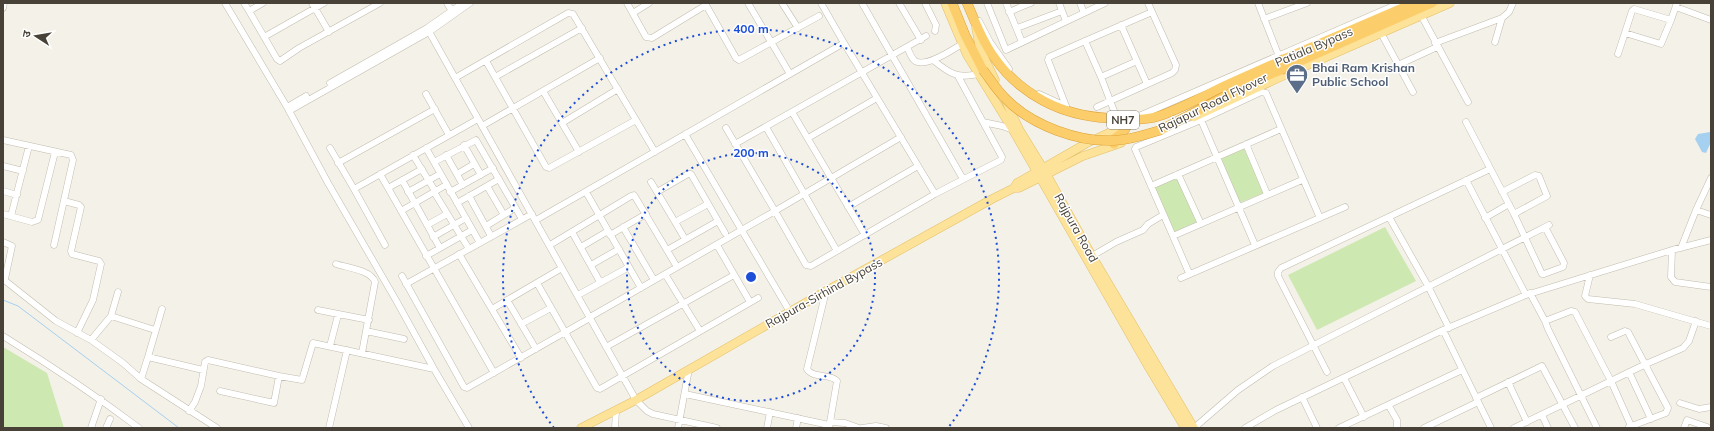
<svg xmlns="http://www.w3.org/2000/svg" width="1714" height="431" font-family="Mulish,'Noto Sans Devanagari',sans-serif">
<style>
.green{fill:#cee8b2}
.water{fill:#a6d0f0}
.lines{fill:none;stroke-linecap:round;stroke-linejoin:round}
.stream{stroke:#a6d0f0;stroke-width:1}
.minor-casing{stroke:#c2bcae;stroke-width:7}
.major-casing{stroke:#e3c068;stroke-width:9}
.highway-casing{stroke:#dca33b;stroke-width:10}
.minor{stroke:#fff;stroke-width:6}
.major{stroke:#fde299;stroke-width:8}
.highway{stroke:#fcce6b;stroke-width:9}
.highway-bridge-casing{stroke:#dca33b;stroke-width:10;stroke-linecap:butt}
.highway-bridge{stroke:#fcce6b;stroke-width:9}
.ring{fill:none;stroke:#1d4ed8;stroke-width:2;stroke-dasharray:2 4}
.labels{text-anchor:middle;stroke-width:3;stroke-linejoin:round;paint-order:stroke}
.shield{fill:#fff;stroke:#7e7a73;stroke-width:1}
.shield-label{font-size:11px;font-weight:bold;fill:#474137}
.street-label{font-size:12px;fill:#474137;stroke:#fff}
.service-label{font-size:12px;font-weight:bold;fill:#4e5e75;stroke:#fff;text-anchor:start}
.centre{fill:#1d4ed8;stroke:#fff;stroke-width:2}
.ring-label{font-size:12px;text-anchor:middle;font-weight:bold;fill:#1d4ed8;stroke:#fff;stroke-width:3;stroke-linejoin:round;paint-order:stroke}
</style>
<rect width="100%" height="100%" fill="#f4f1e8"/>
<path class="green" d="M1244 148 1264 193 1239 203 1220 158Z
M1178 176 1198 222 1174 233 1154 188Z
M1385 227 1416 281 1317 330 1288 275Z
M3 347 47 373 64 428H3Z"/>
<path class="water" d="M1710 132 1711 142 1706 153 1702 152 1695 139 1698 134Z"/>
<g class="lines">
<path class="stream" d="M3 300 18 306 179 428"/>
<g class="minor-casing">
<path id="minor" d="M225 3 287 107 328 183 397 302 434 369 469 428
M244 3 249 11
M263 3 249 11 277 59 280 61 299 48 380 3
M312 3 329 32
M447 3 453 13
M627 3 646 37 652 38 706 5 736 58 739 60 819 16
M748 3 790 74
M782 3 798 28
M862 3 963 179
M899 3 921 40
M925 3 936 25 935 31
M987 3 1006 50 1105 3
M1006 3 1022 42
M1022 3 1023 6 1031 3
M1059 3 1066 21
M1080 3 1084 13
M1258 3 1280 59
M1676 7 1711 20
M3 8 4 3
M1009 12 1023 6
M633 13 649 3
M1421 15 1468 102
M1264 19 1307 3
M979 21 990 42 1009 69
M1121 25 1147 84
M427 28 636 400 647 411 653 414 717 428
M1017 28 1062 11
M1381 33 1413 92
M1625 33 1661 44 1671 20
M264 37 324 3
M1495 42 1502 18 1509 12 1513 3
M1435 43 1502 18
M907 47C909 51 911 58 915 61 926 68 952 50 962 44
M1618 54 1632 11 1634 9 1671 20 1677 3
M933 60C949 73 957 79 978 74
M486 61 546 167 549 168 636 120
M1398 65 1437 47
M495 77 582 28
M1101 77 1137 61
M455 78 568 13 573 14 655 152
M330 83 427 28 463 3
M543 91 579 152
M426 94 449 135
M1039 94 1063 105
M1066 106 1048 60 1049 57 1085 41
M287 107 306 96
M1097 107 1172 73 1175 70 1176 65 1148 3
M289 111 429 32 470 3
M792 112 865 235
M1116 116 1101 77 1085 41 1152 12
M1139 116 1400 3
M1201 120 1255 245
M983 122 1002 126 1013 130
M1466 122 1514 214 1542 274H1544L1563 267 1564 263 1545 227
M562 123 618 89
M482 126 600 58
M766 127 837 251
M726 128 775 211 901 137
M685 134 790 312
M808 138 877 98
M3 140 71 155 73 160 54 245
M735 144 926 36
M1246 144 1267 194
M464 145 481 175
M330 148 354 189
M426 148 480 243
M413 155 435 191
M446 155 463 185
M434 162 476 140 522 219
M338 163 435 109
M3 166 23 171
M380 174 494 373
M457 174 474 164
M1178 174 1201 224
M402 180 440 248
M1466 180 1526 295
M651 182 675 222
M487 186 504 215
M1151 186 1281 129
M388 188 422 169
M3 191 17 195
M408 192 440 174
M434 192 469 249
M450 192 493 168
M586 192 641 288
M657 192 688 174H691L725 233
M1502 192 1535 175 1539 176 1547 196 1514 214
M935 194 1001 160 1002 157 958 76
M469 196 491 236
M64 201 79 205 81 207 71 251 72 254 99 261 101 264 93 300 77 333
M457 203 499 179
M848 207 918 166
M1696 210 1711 215
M401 211 446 185
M3 214 32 222 38 220 55 152
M11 216 29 146
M1389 217 1428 286 1449 328
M1485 218 1509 204
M536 220 844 43
M427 225 447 214
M486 226 515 208
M623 227 654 280
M572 232 600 282
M610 235 646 214
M1173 236 1302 180
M433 237 466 218
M685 239 675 222 708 204
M3 242 12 246 5 279
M385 245 354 189 478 119
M550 245 631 196 634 195 677 267
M717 245 750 302
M581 247 608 231
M1681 248 1696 210 1711 178
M667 250 718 221
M1672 250 1671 277 1675 282 1711 287
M459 254 521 358
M426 256 472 230
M1092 256 1116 242 1143 230 1148 224 1163 215
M336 264C348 268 371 270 375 282L362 353
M591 265 619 249
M1189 273 1135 149 1136 147 1201 120 1261 92 1266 93 1320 218
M665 274 700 331
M1590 275 1585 296 1588 299 1635 304 1711 326
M402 276 464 387 467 388 590 318
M1181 278 1345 207
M3 279 56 321 91 340 123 363 141 379 217 428
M537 283 597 388 600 389 758 298
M406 284 532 214
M826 291 807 369C813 379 830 373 837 381L829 428
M1530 293 1545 321 1571 311 1575 312 1611 381 1632 428
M578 295 629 267
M507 300 536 349
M492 309 562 268
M318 310 369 320
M111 316 155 330
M590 317 775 211 806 265 811 266 935 194 844 43 821 3
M1545 321 1548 329 1597 428
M521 324 551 308
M1443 330 1491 428
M366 331 404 339
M3 336C50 365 95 395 139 428
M1611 337 1625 331 1628 332 1668 408 1666 413 1629 427
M91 340 111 316 118 292
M330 346 338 315
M606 347 734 275
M148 357 162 309
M1327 372 1278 276V272L1281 268 1490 169
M1629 372 1651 419
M279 376 302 380 313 343 434 369
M1344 378 1364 417
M141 379 148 357 203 370
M1508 382 1527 422
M685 394 829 425
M1302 397 1317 428
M1476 398 1542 366 1575 428
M1680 403 1699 409 1711 407
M1389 406 1397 420V428
M189 411 195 402 201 386 205 362 208 360 279 376 274 403 220 391
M1542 415 1548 428
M830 422 845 423 859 428
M91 428 101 399
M106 428 110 419
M329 428 347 350
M615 428 616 410
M678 428 689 369
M767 428 770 412
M796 428 798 418
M862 428 876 426 886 428
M1194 428 1238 390 1273 366 1549 225
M1245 428 1276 410 1443 330 1526 295 1672 250 1711 240
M1339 428 1462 370
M1424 428 1478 402
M1514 428 1646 364 1683 348 1689 341 1696 321
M1684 428 1687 420 1707 427"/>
</g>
<g class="major-casing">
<path id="major" d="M945 3 967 55 1014 132 1148 366 1185 428
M976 28 980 49 995 80
M1005 99 1019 129 1043 168 1092 256 1194 428
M1194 117 1287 74 1450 3
M1014 188 1017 183 1087 143 1119 128 1124 120
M581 428 636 400 826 291 992 199 1014 188H1019L1083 156 1121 143"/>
</g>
<g class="highway-casing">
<path id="highway" d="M952 3 965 35 983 70
M967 3C975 21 982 41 994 57 1020 95 1063 116 1108 118 1124 120 1143 121 1159 116 1180 109 1200 98 1220 88 1239 79 1258 71 1278 62
M1284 59 1414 3
M1287 67 1432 3
M1161 130 1256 80 1281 70
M1114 144V139C1121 134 1128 129 1128 120"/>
</g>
<use href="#minor" class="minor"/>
<use href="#major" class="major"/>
<use href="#highway" class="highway"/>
<g class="highway-bridge-casing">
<path id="highway-bridge" d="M1278 62 1284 59
M983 70C990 79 996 89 1004 97 1030 125 1080 144 1119 140 1133 139 1147 134 1161 130
M1281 70 1287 67"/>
</g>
<use href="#highway-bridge" class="highway-bridge"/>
</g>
<g class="ring">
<circle cx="751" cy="277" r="124"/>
<path d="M554 428A248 248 0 1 1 948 428"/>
</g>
<defs>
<g id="office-pin" transform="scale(1.15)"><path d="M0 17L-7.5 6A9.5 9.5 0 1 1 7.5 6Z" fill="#5c6f8a" stroke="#fff"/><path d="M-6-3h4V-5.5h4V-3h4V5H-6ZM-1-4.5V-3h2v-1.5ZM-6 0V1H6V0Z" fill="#fff"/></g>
</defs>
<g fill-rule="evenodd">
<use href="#office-pin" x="1297" y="75"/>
</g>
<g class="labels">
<rect class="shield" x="1107" y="111" width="32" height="18" rx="3"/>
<g class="shield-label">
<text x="1123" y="124">NH7</text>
</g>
<g class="street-label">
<text transform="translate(1314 47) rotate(-23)" y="4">Patiala Bypass</text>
<text transform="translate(1213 103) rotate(-26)" y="4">Rajapur Road Flyover</text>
<text transform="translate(1076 228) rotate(61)" y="4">Rajpura Road</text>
<text transform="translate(824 293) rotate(-29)" y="4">Rajpura-Sirhind Bypass</text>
</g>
<g class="service-label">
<text x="1312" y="72">Bhai Ram Krishan<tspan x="1312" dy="14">Public School</tspan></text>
</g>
</g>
<circle cx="751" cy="277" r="6" class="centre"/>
<g class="ring-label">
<text x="751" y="33">400 m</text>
<text x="751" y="157">200 m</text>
</g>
<rect width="1714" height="431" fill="none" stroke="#474137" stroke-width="8"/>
<g transform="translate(36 36) rotate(282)" stroke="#ffffff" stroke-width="3" paint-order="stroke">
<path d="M0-3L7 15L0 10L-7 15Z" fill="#474137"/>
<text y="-6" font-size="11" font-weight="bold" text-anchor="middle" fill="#474137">उ</text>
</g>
</svg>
